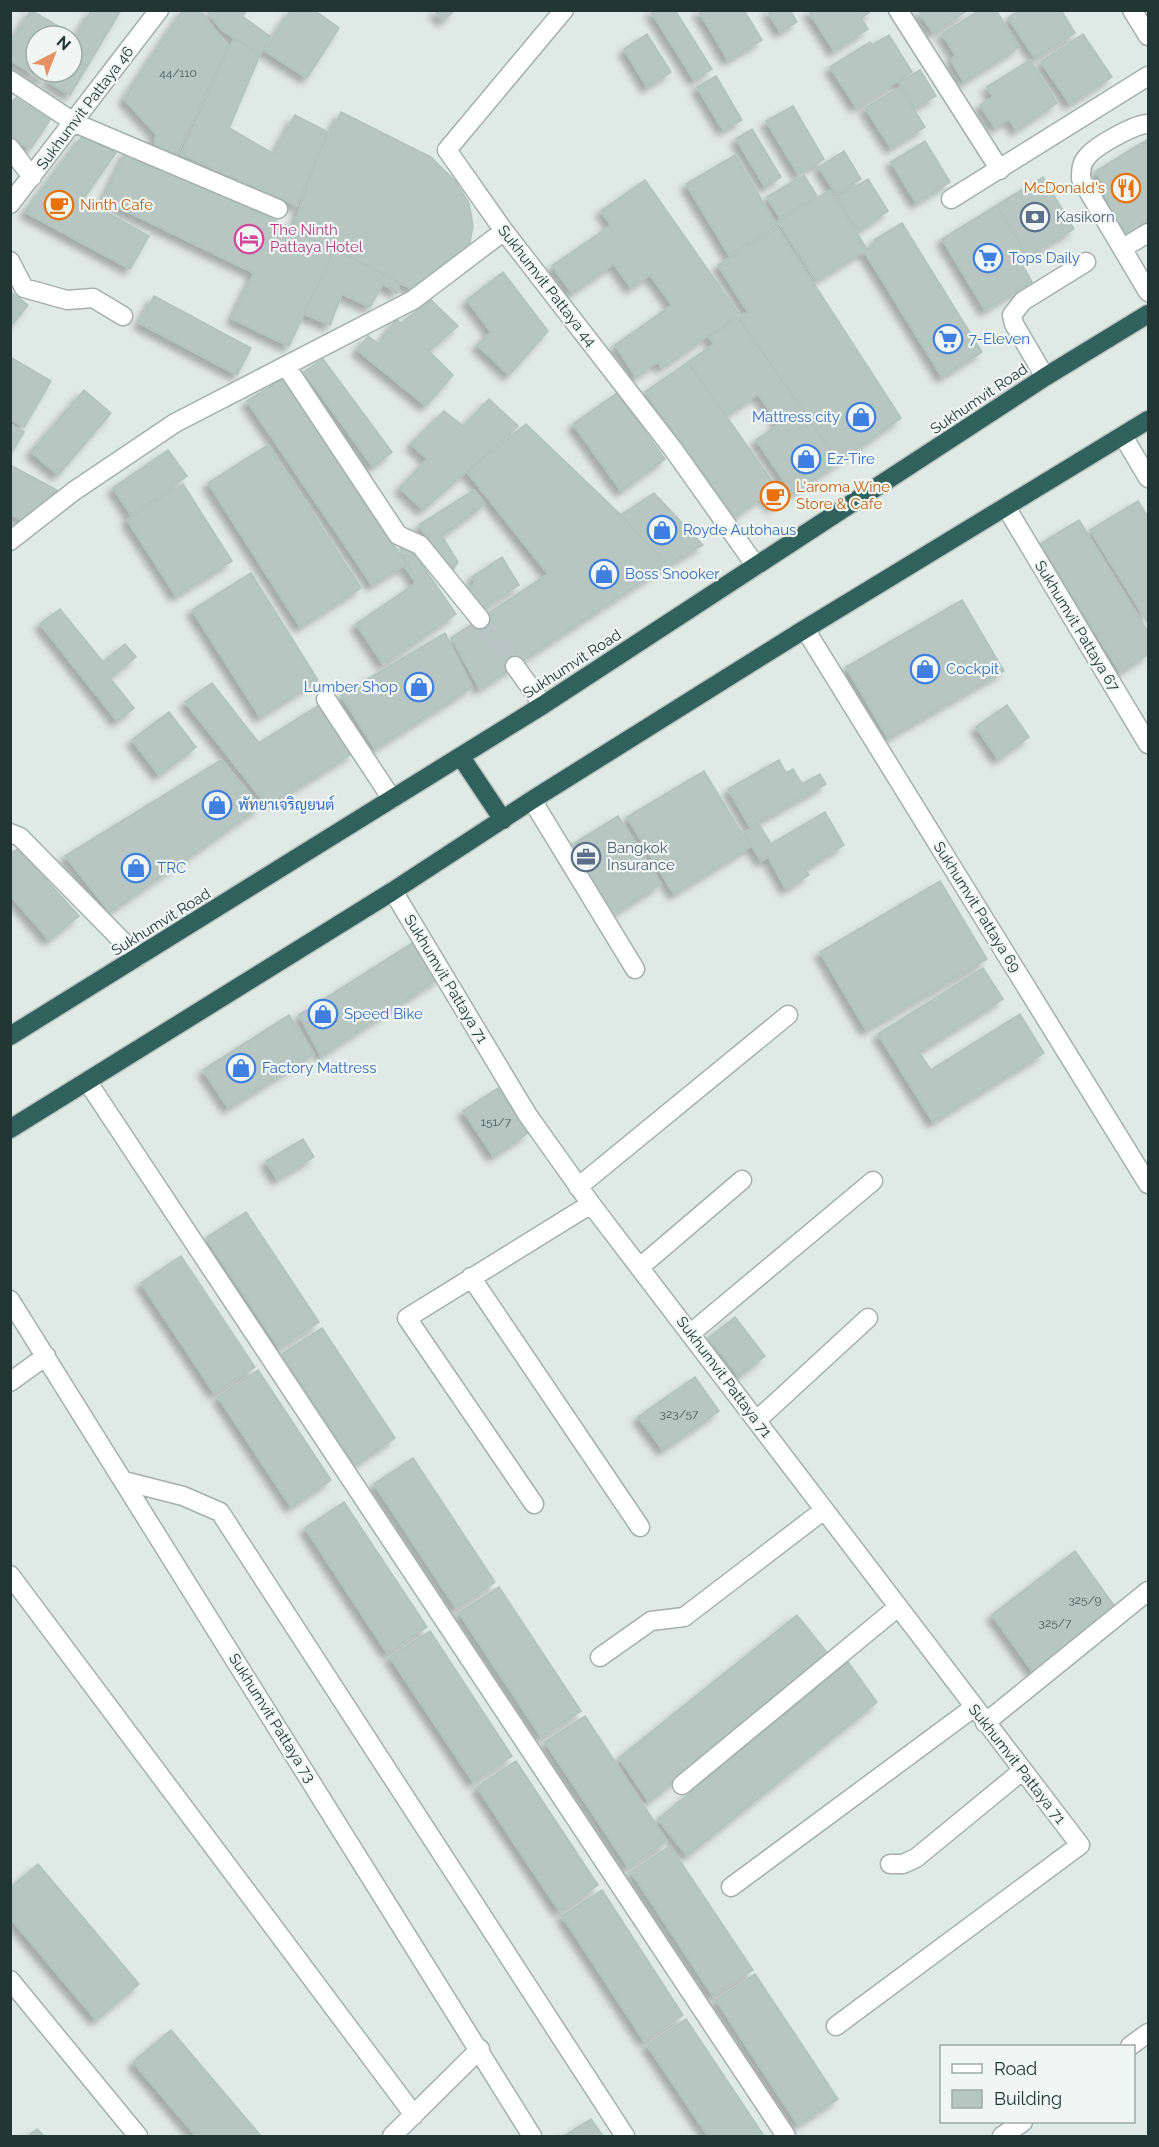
<svg xmlns="http://www.w3.org/2000/svg" width="1159" height="2147" font-family="Raleway,Sarabun,sans-serif">
<style>
.building{fill:#b8c6c2;stroke:#b2c2bd;stroke-width:1.5;filter:url(#shadow)}
.lines{fill:none;stroke-linecap:round;stroke-linejoin:round}
.minor-tunnel{stroke:#b9c5c2;stroke-width:18;stroke-dasharray:18 9;stroke-linecap:butt}
.minor-casing{stroke:#a3b0ad;stroke-width:21}
.highway-casing{stroke:#bdc3c2;stroke-width:21}
.minor{stroke:#fff;stroke-width:18}
.highway{stroke:#30615d;stroke-width:18}
.labels{text-anchor:middle;stroke-width:4.5;stroke-linejoin:round;paint-order:stroke}
.number-label{font-size:12px;fill:#485b58}
.street-label{font-size:15px;fill:#223734;stroke:#eff6f3}
.food-label{font-size:15px;fill:#c56008;stroke:#eff6f3;text-anchor:start}
.service-label{font-size:15px;fill:#4e5e75;stroke:#eff6f3;text-anchor:start}
.hotel-label{font-size:15px;fill:#b23c85;stroke:#eff6f3;text-anchor:start}
.shop-label{font-size:15px;fill:#366cbe;stroke:#eff6f3;text-anchor:start}
</style>
<defs>
<filter id="shadow"><feDropShadow dx="-5.5" dy="5.5" stdDeviation="3" flood-color="#0004"/></filter>
</defs>
<rect width="100%" height="100%" fill="#dfe9e6"/>
<path class="building" d="M31 10 71 34 36 36V72H47L43 80 10 60V44Z
M92 10H121L70 95 48 82 54 72H72V43Z
M183 10H200L228 47 177 154 155 145 156 134 124 99Z
M206 10H248L242 16 271 37 260 55 222 30Z
M291 10H314L339 28 307 78 265 51Z
M434 10H455L443 21Z
M650 10H675L712 69 694 80Z
M698 10H744L762 40 728 60Z
M767 10H790L797 22 780 32Z
M808 10H873L861 18 868 29 834 51Z
M918 10H968L933 33Z
M980 10H996L1019 47 964 82 951 60 956 56 942 34Z
M1020 10H1061L1075 33 1035 58 1008 18Z
M647 34 671 72 647 87 624 49Z
M1083 34 1112 77 1070 104 1041 62Z
M889 35 912 72 856 107 830 67 870 42 872 45Z
M234 38 260 55 229 128 274 154 295 115 328 132 297 206 181 154Z
M1030 60 1057 103 1016 130 1009 119 995 128 980 105 993 97 987 87Z
M920 70 936 96 915 108 899 82Z
M716 76 742 120 723 130 697 87Z
M900 87 925 127 891 148 865 108Z
M16 98 50 120 31 148 18 143 10 132V103Z
M793 106 824 159 798 174 766 121Z
M341 112 431 157 455 181 469 203 473 226 469 247 412 289 293 229 315 162Z
M752 129 781 177 765 187 736 139Z
M83 135 116 153 83 199 149 236 130 269 25 212Z
M1148 139V221L1126 235 1106 204 1109 202 1101 189 1105 187 1096 171Z
M925 141 950 182 916 203 891 162Z
M127 150 335 249 289 346 232 319 254 273 103 200Z
M844 151 861 179 836 194 819 167Z
M735 155 777 226 729 255 686 184Z
M804 175 817 196 780 218 767 197Z
M1043 177 1074 229 1027 257 997 205Z
M868 179 888 211 858 231 837 198Z
M645 180 739 314 662 368 658 362 636 377 615 345 672 305 650 275 631 288 614 264 572 293 552 266 611 225 601 211Z
M830 190 867 249 816 281 778 222Z
M997 205 1027 257 1019 258 1032 282 985 310 942 239Z
M902 223 982 352 942 377 864 251 876 244 874 240Z
M778 228 901 418 839 462 738 318 748 312 718 265Z
M335 249 400 283 397 293 383 284 370 307 342 294 330 325 304 314Z
M503 272 548 331 509 375 477 345 491 332 467 300Z
M10 291 28 305 10 327Z
M154 296 251 348 237 375 139 323Z
M431 300 458 326 429 351 453 375 426 406 357 350 368 336 379 344 396 319 401 323Z
M738 317 839 462 793 494 756 440 779 424 758 394 726 416 688 362 714 344 709 337Z
M10 357 51 381 24 427 10 419Z
M323 359 392 452 373 467 304 372Z
M688 362 784 498 772 507 764 496 734 517 645 392Z
M287 376 406 564 372 585 247 401Z
M84 390 111 413 58 475 31 452Z
M617 393 665 459 621 491 573 424Z
M489 399 518 426 423 510 400 488 427 459 411 444 444 411 463 426Z
M10 424 24 432 10 455Z
M526 424 621 515 667 565 480 689 451 638 548 574 467 472Z
M268 445 361 588 300 627 208 483Z
M168 450 187 476 131 515 113 488Z
M10 465 59 491 22 520 10 514Z
M183 484 232 561 176 596 127 520Z
M474 490 485 504 442 536 458 562 451 573 419 525Z
M654 493 703 545 667 565 621 515Z
M1138 501 1148 517V623L1090 530Z
M1079 520 1148 632V654L1120 672 1040 544Z
M407 543 456 614 383 664 356 624 416 583 405 567 409 563 400 549Z
M502 557 519 585 482 609 469 588 476 583 472 577Z
M251 573 318 680 260 717 192 610Z
M962 600 1004 671 888 738 846 667Z
M60 609 103 662 125 644 136 657 110 678 134 708 117 721 40 624Z
M445 633 472 687 375 749 341 695Z
M212 683 259 743 319 705 353 753 280 798 273 802 262 799 185 702Z
M1007 705 1029 737 998 759 976 727Z
M169 712 196 747 159 775 132 740Z
M221 760 260 807 110 912 65 856Z
M779 760 786 773 793 769 802 784 820 774 826 784 750 827 728 789Z
M704 771 750 847 674 894 627 817Z
M825 812 844 845 805 869 809 875 786 889 768 857 761 861 744 833 759 824 771 844Z
M618 816 661 884 609 917 565 849Z
M18 849 79 916 49 940 10 895V854Z
M940 881 987 959 866 1030 820 952Z
M417 940 441 977 321 1056 299 1015Z
M983 968 1003 999 919 1052 931 1070 1020 1014 1044 1053 933 1122 878 1034Z
M289 1015 314 1054 228 1108 203 1070Z
M498 1088 528 1133 493 1156 463 1111Z
M303 1139 314 1157 277 1179 266 1161Z
M246 1212 319 1322 279 1348 206 1238Z
M181 1256 255 1367 214 1393 141 1283Z
M735 1317 765 1356 739 1376 708 1338Z
M322 1328 395 1438 355 1465 282 1354Z
M258 1370 331 1480 291 1507 218 1397Z
M695 1377 719 1411 663 1450 638 1417Z
M413 1458 495 1582 456 1608 374 1484Z
M344 1502 427 1627 387 1653 305 1528Z
M1075 1551 1118 1611 1035 1675 992 1615Z
M499 1587 581 1711 541 1737 459 1613Z
M797 1615 829 1655 649 1802 619 1758Z
M430 1631 512 1756 473 1782 390 1657Z
M848 1662 877 1702 687 1856 658 1819Z
M585 1716 667 1841 628 1867 545 1742Z
M516 1761 598 1885 559 1911 477 1787Z
M670 1846 753 1970 713 1996 631 1872Z
M38 1864 139 1984 96 2020 10 1918V1888Z
M602 1890 683 2015 644 2041 562 1916Z
M755 1974 838 2099 798 2125 716 2000Z
M686 2019 764 2136H708L647 2045Z
M171 2030 261 2136H196L133 2062Z
M591 2119 603 2136H564Z
M37 2129 44 2136H28Z"/>
<g class="lines">
<path class="minor-tunnel" d="M480 619 515 666"/>
<g class="minor-casing">
<path id="minor" d="M564 10 447 150 504 231 673 449 756 566
M898 10 1000 170
M1132 10 1148 36
M10 80 75 123 278 209
M1148 124C1135 124 1095 146 1087 157 1081 163 1081 171 1081 179L1148 292
M10 148 32 177
M951 199 1148 76
M10 204 159 10
M1123 248 1148 233
M10 261 24 288 67 300 93 298 123 316
M286 366 398 535 420 545 480 619
M1045 377 1014 324 1012 315 1023 301 1086 262
M1123 436 1148 478
M1006 507 1148 744
M10 541 74 491 175 423 413 300 504 231
M805 629 1148 1184
M515 666 543 705
M326 699 392 799
M532 800 635 969
M10 833 20 837 138 957
M393 891 527 1114 591 1204 1080 1845 836 2026
M87 1081 786 2136
M578 1187 788 1015
M640 1267 742 1180
M471 1277 640 1527
M10 1300 532 2136
M691 1333 873 1181
M10 1382 46 1356
M757 1420 868 1318
M124 1481 183 1496 220 1512 625 2136
M534 1504 407 1318 591 1204
M10 1575 414 2115
M600 1657 651 1621 684 1617 824 1510
M985 1723 1148 1591
M682 1785 898 1607
M890 1864H903L916 1858 1022 1771
M731 1887 973 1708
M10 1980 138 2136
M1130 2046 1148 2033
M392 2136 480 2049
M1002 2136 1023 2122"/>
</g>
<g class="highway-casing">
<path id="highway" d="M461 757 503 820
M10 1036 543 705 1045 377 1148 314
M10 1129 393 891 532 800 805 629 1148 420"/>
</g>
<use href="#minor" class="minor"/>
<use href="#highway" class="highway"/>
</g>
<defs>
<g id="restaurant-ring" transform="scale(1.5)"><circle r="9.5" fill="#eff6f3" stroke="#e8710a" stroke-width="1.5"/><path d="M-5-6h1v4h1v-4h1v4h1v-4h1v5L-1.5 .5V6h-2V.5L-5-1ZM5-6V6H3V1.5H1.5Q1.5-4 5-6Z" fill="#e8710a"/></g>
<g id="cafe-ring" transform="scale(1.5)"><circle r="9.5" fill="#eff6f3" stroke="#e8710a" stroke-width="1.5"/><path d="M-5.5-4.5H6V0H3Q3 3.5 0 3.5H-2.5Q-5.5 3.5-5.5 0ZM3-3.2v2h1.7v-2ZM-6 4.5H4V6H-6Z" fill="#e8710a"/></g>
<g id="bank-ring" transform="scale(1.5)"><circle r="9.5" fill="#eff6f3" stroke="#5c6f8a" stroke-width="1.5"/><path d="M-6-4H6V4H-6ZM0-2.3a2.3 2.3 0 1 0 0 4.6a2.3 2.3 0 1 0 0-4.6Z" fill="#5c6f8a"/></g>
<g id="hotel-ring" transform="scale(1.5)"><circle r="9.5" fill="#eff6f3" stroke="#d1479c" stroke-width="1.5"/><path d="M-6-4.5h1.5V1H6V5H4.5V3h-9V5H-6ZM-4 0a1.8 1.8 0 1 1 3.6 0ZM.5 0V-2.5h3Q6-2.5 6 0Z" fill="#d1479c"/></g>
<g id="supermarket-ring" transform="scale(1.5)"><circle r="9.5" fill="#eff6f3" stroke="#3f7fe0" stroke-width="1.5"/><path d="M-6-5.5h2.5l.6 2H6L4.5 2H-2.5L-4.4-4H-6ZM-1.5 3.2a1.3 1.3 0 1 0 .1 0ZM3 3.2a1.3 1.3 0 1 0 .1 0Z" fill="#3f7fe0"/></g>
<g id="shop-ring" transform="scale(1.5)"><circle r="9.5" fill="#eff6f3" stroke="#3f7fe0" stroke-width="1.5"/><path d="M-5-2.5h2.3a2.7 3.5 0 0 1 5.4 0H5L5.5 6h-11ZM-1.5-2.5h3a1.5 2.3 0 0 0-3 0Z" fill="#3f7fe0"/></g>
<g id="office-ring" transform="scale(1.5)"><circle r="9.5" fill="#eff6f3" stroke="#5c6f8a" stroke-width="1.5"/><path d="M-6-3h4V-5.5h4V-3h4V5H-6ZM-1-4.5V-3h2v-1.5ZM-6 0V1H6V0Z" fill="#5c6f8a"/></g>
</defs>
<g fill-rule="evenodd">
<use href="#restaurant-ring" x="1126" y="188"/>
<use href="#cafe-ring" x="59" y="205"/>
<use href="#bank-ring" x="1035" y="217"/>
<use href="#hotel-ring" x="249" y="239"/>
<use href="#supermarket-ring" x="988" y="258"/>
<use href="#supermarket-ring" x="948" y="339"/>
<use href="#shop-ring" x="861" y="417"/>
<use href="#shop-ring" x="806" y="459"/>
<use href="#cafe-ring" x="775" y="496"/>
<use href="#shop-ring" x="662" y="530"/>
<use href="#shop-ring" x="604" y="574"/>
<use href="#shop-ring" x="925" y="669"/>
<use href="#shop-ring" x="419" y="687"/>
<use href="#shop-ring" x="217" y="805"/>
<use href="#office-ring" x="586" y="857"/>
<use href="#shop-ring" x="136" y="868"/>
<use href="#shop-ring" x="323" y="1014"/>
<use href="#shop-ring" x="241" y="1068"/>
</g>
<g class="labels">
<g class="number-label">
<text x="178" y="77">44/110</text>
<text x="496" y="1126">151/7</text>
<text x="679" y="1418">323/57</text>
<text x="1085" y="1604">325/9</text>
<text x="1055" y="1627">325/7</text>
</g>
<g class="street-label">
<text transform="translate(85 108) rotate(-53)" y="5">Sukhumvit Pattaya 46</text>
<text transform="translate(547 286) rotate(52)" y="5">Sukhumvit Pattaya 44</text>
<text transform="translate(979 399) rotate(-34)" y="5">Sukhumvit Road</text>
<text transform="translate(1077 626) rotate(59)" y="5">Sukhumvit Pattaya 67</text>
<text transform="translate(572 664) rotate(-33)" y="5">Sukhumvit Road</text>
<text transform="translate(977 907) rotate(58)" y="5">Sukhumvit Pattaya 69</text>
<text transform="translate(161 922) rotate(-32)" y="5">Sukhumvit Road</text>
<text transform="translate(446 979) rotate(59)" y="5">Sukhumvit Pattaya 71</text>
<text transform="translate(724 1377) rotate(53)" y="5">Sukhumvit Pattaya 71</text>
<text transform="translate(272 1718) rotate(58)" y="5">Sukhumvit Pattaya 73</text>
<text transform="translate(1017 1764) rotate(52)" y="5">Sukhumvit Pattaya 71</text>
</g>
<g class="food-label">
<text x="1105" y="193" text-anchor="end">McDonald's</text>
<text x="80" y="210">Ninth Cafe</text>
<text x="796" y="492">L'aroma Wine<tspan x="796" dy="17">Store &amp; Cafe</tspan></text>
</g>
<g class="service-label">
<text x="1056" y="222">Kasikorn</text>
<text x="607" y="853">Bangkok<tspan x="607" dy="17">Insurance</tspan></text>
</g>
<g class="hotel-label">
<text x="270" y="235">The Ninth<tspan x="270" dy="17">Pattaya Hotel</tspan></text>
</g>
<g class="shop-label">
<text x="1009" y="263">Tops Daily</text>
<text x="969" y="344">7-Eleven</text>
<text x="840" y="422" text-anchor="end">Mattress city</text>
<text x="827" y="464">Ez-Tire</text>
<text x="683" y="535">Royde Autohaus</text>
<text x="625" y="579">Boss Snooker</text>
<text x="946" y="674">Cockpit</text>
<text x="398" y="692" text-anchor="end">Lumber Shop</text>
<text x="238" y="810">พัทยาเจริญยนต์</text>
<text x="157" y="873">TRC</text>
<text x="344" y="1019">Speed Bike</text>
<text x="262" y="1073">Factory Mattress</text>
</g>
</g>
<rect width="1159" height="2147" fill="none" stroke="#223734" stroke-width="24"/>
<rect x="940" y="2045" width="195" height="78" fill="#eff6f3" stroke="#9daaa7" stroke-width="1.5"/>
<rect x="952" y="2064" width="30" height="9" fill="#ffffff" stroke="#9daaa7" stroke-width="1.5"/>
<text x="994" y="2075" font-size="18" fill="#223734">Road</text>
<rect x="952" y="2090" width="30" height="18" fill="#b8c6c2" stroke="#9daaa7" stroke-width="1.5"/>
<text x="994" y="2105" font-size="18" fill="#223734">Building</text>
<g transform="translate(54 54) rotate(42)"><circle r="28" fill="#eff6f3" stroke="#9daaa7" stroke-width="1.5"/>
<path d="M0-4.5L10 22L0 15L-10 22Z" fill="#e59161"/>
<text y="-9" font-size="16" font-weight="bold" text-anchor="middle" fill="#223734">N</text>
</g>
</svg>
